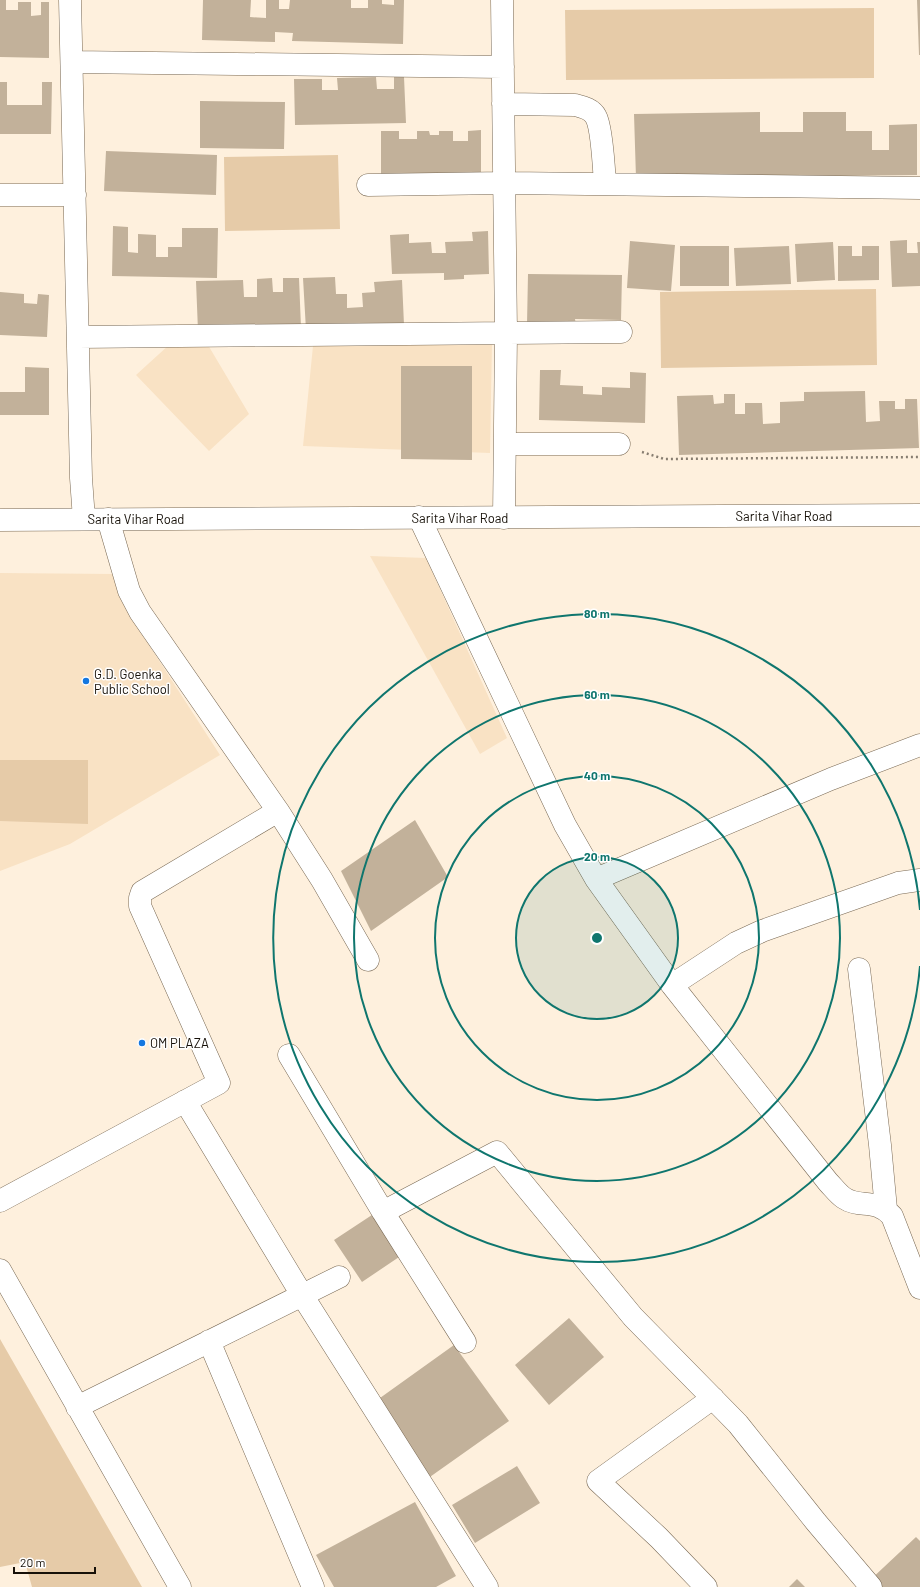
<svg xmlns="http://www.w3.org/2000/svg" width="920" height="1587" font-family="Barlow,sans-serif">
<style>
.built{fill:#f9e2c4}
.green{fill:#e6cba8}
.building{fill:#c2b19a}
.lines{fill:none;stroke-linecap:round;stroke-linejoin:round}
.minor-casing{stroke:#796954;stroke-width:23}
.tertiary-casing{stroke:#796954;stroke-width:23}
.path{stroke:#877d70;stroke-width:2.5;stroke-dasharray:2 3;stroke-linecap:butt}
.minor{stroke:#fff;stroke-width:22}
.tertiary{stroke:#fff;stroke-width:22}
.ring{fill:none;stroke:#0f766e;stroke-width:2}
.poi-dot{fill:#1477e0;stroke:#fff;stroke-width:1.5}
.labels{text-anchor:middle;stroke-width:3;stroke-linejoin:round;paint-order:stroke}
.street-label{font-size:13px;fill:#161008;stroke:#fff}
.poi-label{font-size:13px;fill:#161008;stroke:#fff;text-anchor:start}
.centre{fill:#0f766e;stroke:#fff;stroke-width:2}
.ring-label{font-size:12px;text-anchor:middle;font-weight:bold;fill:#0f766e;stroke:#fff;stroke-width:3;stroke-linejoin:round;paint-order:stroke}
</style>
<rect width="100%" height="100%" fill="#fef0dd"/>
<path class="built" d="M492 342 490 453 303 446 313 346Z
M170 344 208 345 249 414 209 451 136 375Z
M370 556 426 558 507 738 480 754Z
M0 573 114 574 125 608 220 755 70 844 0 871Z"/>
<path class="green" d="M874 8V78L566 80 565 10Z
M338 155 340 229 225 231 224 157Z
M876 289 877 365 661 368 660 292Z
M0 760H88V824L0 821Z
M0 1339 142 1587H32L25 1562 0 1567Z"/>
<path class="building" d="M0 0H6V10H18V2H31V16L41 15V2H49V58L0 57Z
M203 0H251L250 17 266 18V0H279V9H289L290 0H351V8H368V0H382V4L394 5V0H404L403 44 292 41 293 33 275 32V42L202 40Z
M917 0H920V55H919Z
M376 77 377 89H394V77H404L406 123 295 125 294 79H322V90H338L337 78Z
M0 82H7V105H42V82H52L51 134H0Z
M200 101 285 102 284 149 200 148Z
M760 112V132H803V112H846V131H872V150H889V125L917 124V175L636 178 634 114Z
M481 130V177H381V131H399V139H417V131H429L430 135H439V131H453V141H468V131Z
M106 151 217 155 216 195 104 191Z
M113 226 128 227V252L138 253V234L156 235V257H168V247H182V228H218L217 278 112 276Z
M488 231 489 274 464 275V279L444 280V273L392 274 390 235 409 234V243L431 242 432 253H446L445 242 473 241 472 232Z
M907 240V253H918L917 242H920V286L892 287 890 241Z
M630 241 675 245 671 291 627 288Z
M833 242 835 280 797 282 795 244Z
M680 246H729V286H680Z
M789 246 791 284 736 286 734 248Z
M838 246H852V256H862V246H879V280L838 281Z
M528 274 622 275 621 320 575 319 576 325 527 324Z
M335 277 336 294H347V308L363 307 362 293 375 292 374 282 402 280 404 325 306 330 303 278Z
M272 278 273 292H283V278H299L301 328 198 331 196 281 243 280 244 297H257V279Z
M0 292 24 294V303L37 304 38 294 49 295 47 337 0 335Z
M401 366H472V460L401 459Z
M25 367 49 368V415H0V392H25Z
M540 370H561L560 385 583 386V394L602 395V387L630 388V372L646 373 645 423 539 420Z
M865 391 866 422 880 421 879 401H895V409H905V399H917L919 448 679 455 677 396 713 395 714 404 724 403V394H735V414H745V403H762L763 424 780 423V402L804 401V392Z
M415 820 448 877 371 931 341 871Z
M375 1213 402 1255 362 1282 334 1240Z
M569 1318 604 1357 549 1405 515 1365Z
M454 1345 509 1421 427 1479 373 1403Z
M517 1466 540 1503 475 1543 452 1505Z
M415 1502 456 1576 436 1587H334L316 1555Z
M916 1537 920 1541V1587H873L868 1582Z
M797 1579 805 1587H789Z"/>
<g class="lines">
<g class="minor-casing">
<path id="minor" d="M70 0 81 478 84 519
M502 0 506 333 504 518
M72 62 503 67
M503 104 575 105C583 107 592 109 596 117 602 128 604 169 605 184
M368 185 504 183 920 188
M0 195H75
M78 337 621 332
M505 444H619
M419 517 565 825 596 879 672 985 828 1182C833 1187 838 1194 844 1198 860 1209 875 1197 892 1216L920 1288
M108 519 129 591 140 612 278 811 322 880 368 960
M596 879 831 779 920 745
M859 969 880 1145 886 1209
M672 985 736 943 762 931 898 883 920 880
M289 1055 383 1212 465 1342
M185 1101 302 1295 487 1587
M0 1201 219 1083 140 906V898L142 892 278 811
M383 1212 497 1152 633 1317 738 1424 816 1522 871 1587
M0 1270 180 1587
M209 1341 313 1587
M77 1407 339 1277
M706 1587 659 1538 598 1481 713 1398"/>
</g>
<g class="tertiary-casing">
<path id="tertiary" d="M0 520 920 515"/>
</g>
<path class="path" d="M642 452 664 459 920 457"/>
<use href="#minor" class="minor"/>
<use href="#tertiary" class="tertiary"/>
</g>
<circle cx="597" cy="938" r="81" fill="#0f766e" fill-opacity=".12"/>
<g class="ring">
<circle cx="597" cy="938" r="81"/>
<circle cx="597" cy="938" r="162"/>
<circle cx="597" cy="938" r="243"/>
<path d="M920 966A324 324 0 1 1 920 910"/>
</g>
<g class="poi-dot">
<circle cx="86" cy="681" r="4"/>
<circle cx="142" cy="1043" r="4"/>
</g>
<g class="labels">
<g class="street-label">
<text x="784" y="521">Sarita Vihar Road</text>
<text x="460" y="523">Sarita Vihar Road</text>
<text x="136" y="524">Sarita Vihar Road</text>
</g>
<g class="poi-label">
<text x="94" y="679">G.D. Goenka<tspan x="94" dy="15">Public School</tspan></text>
<text x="150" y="1048">OM PLAZA</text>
</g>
</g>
<circle cx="597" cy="938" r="6" class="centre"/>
<g class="ring-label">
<text x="597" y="618">80 m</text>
<text x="597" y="699">60 m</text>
<text x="597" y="780">40 m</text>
<text x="597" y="861">20 m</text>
</g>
<path d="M14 1567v6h81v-6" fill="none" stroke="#161008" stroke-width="2"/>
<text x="20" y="1567" font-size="12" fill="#161008" stroke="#ffffff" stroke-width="3" paint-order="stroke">20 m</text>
</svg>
